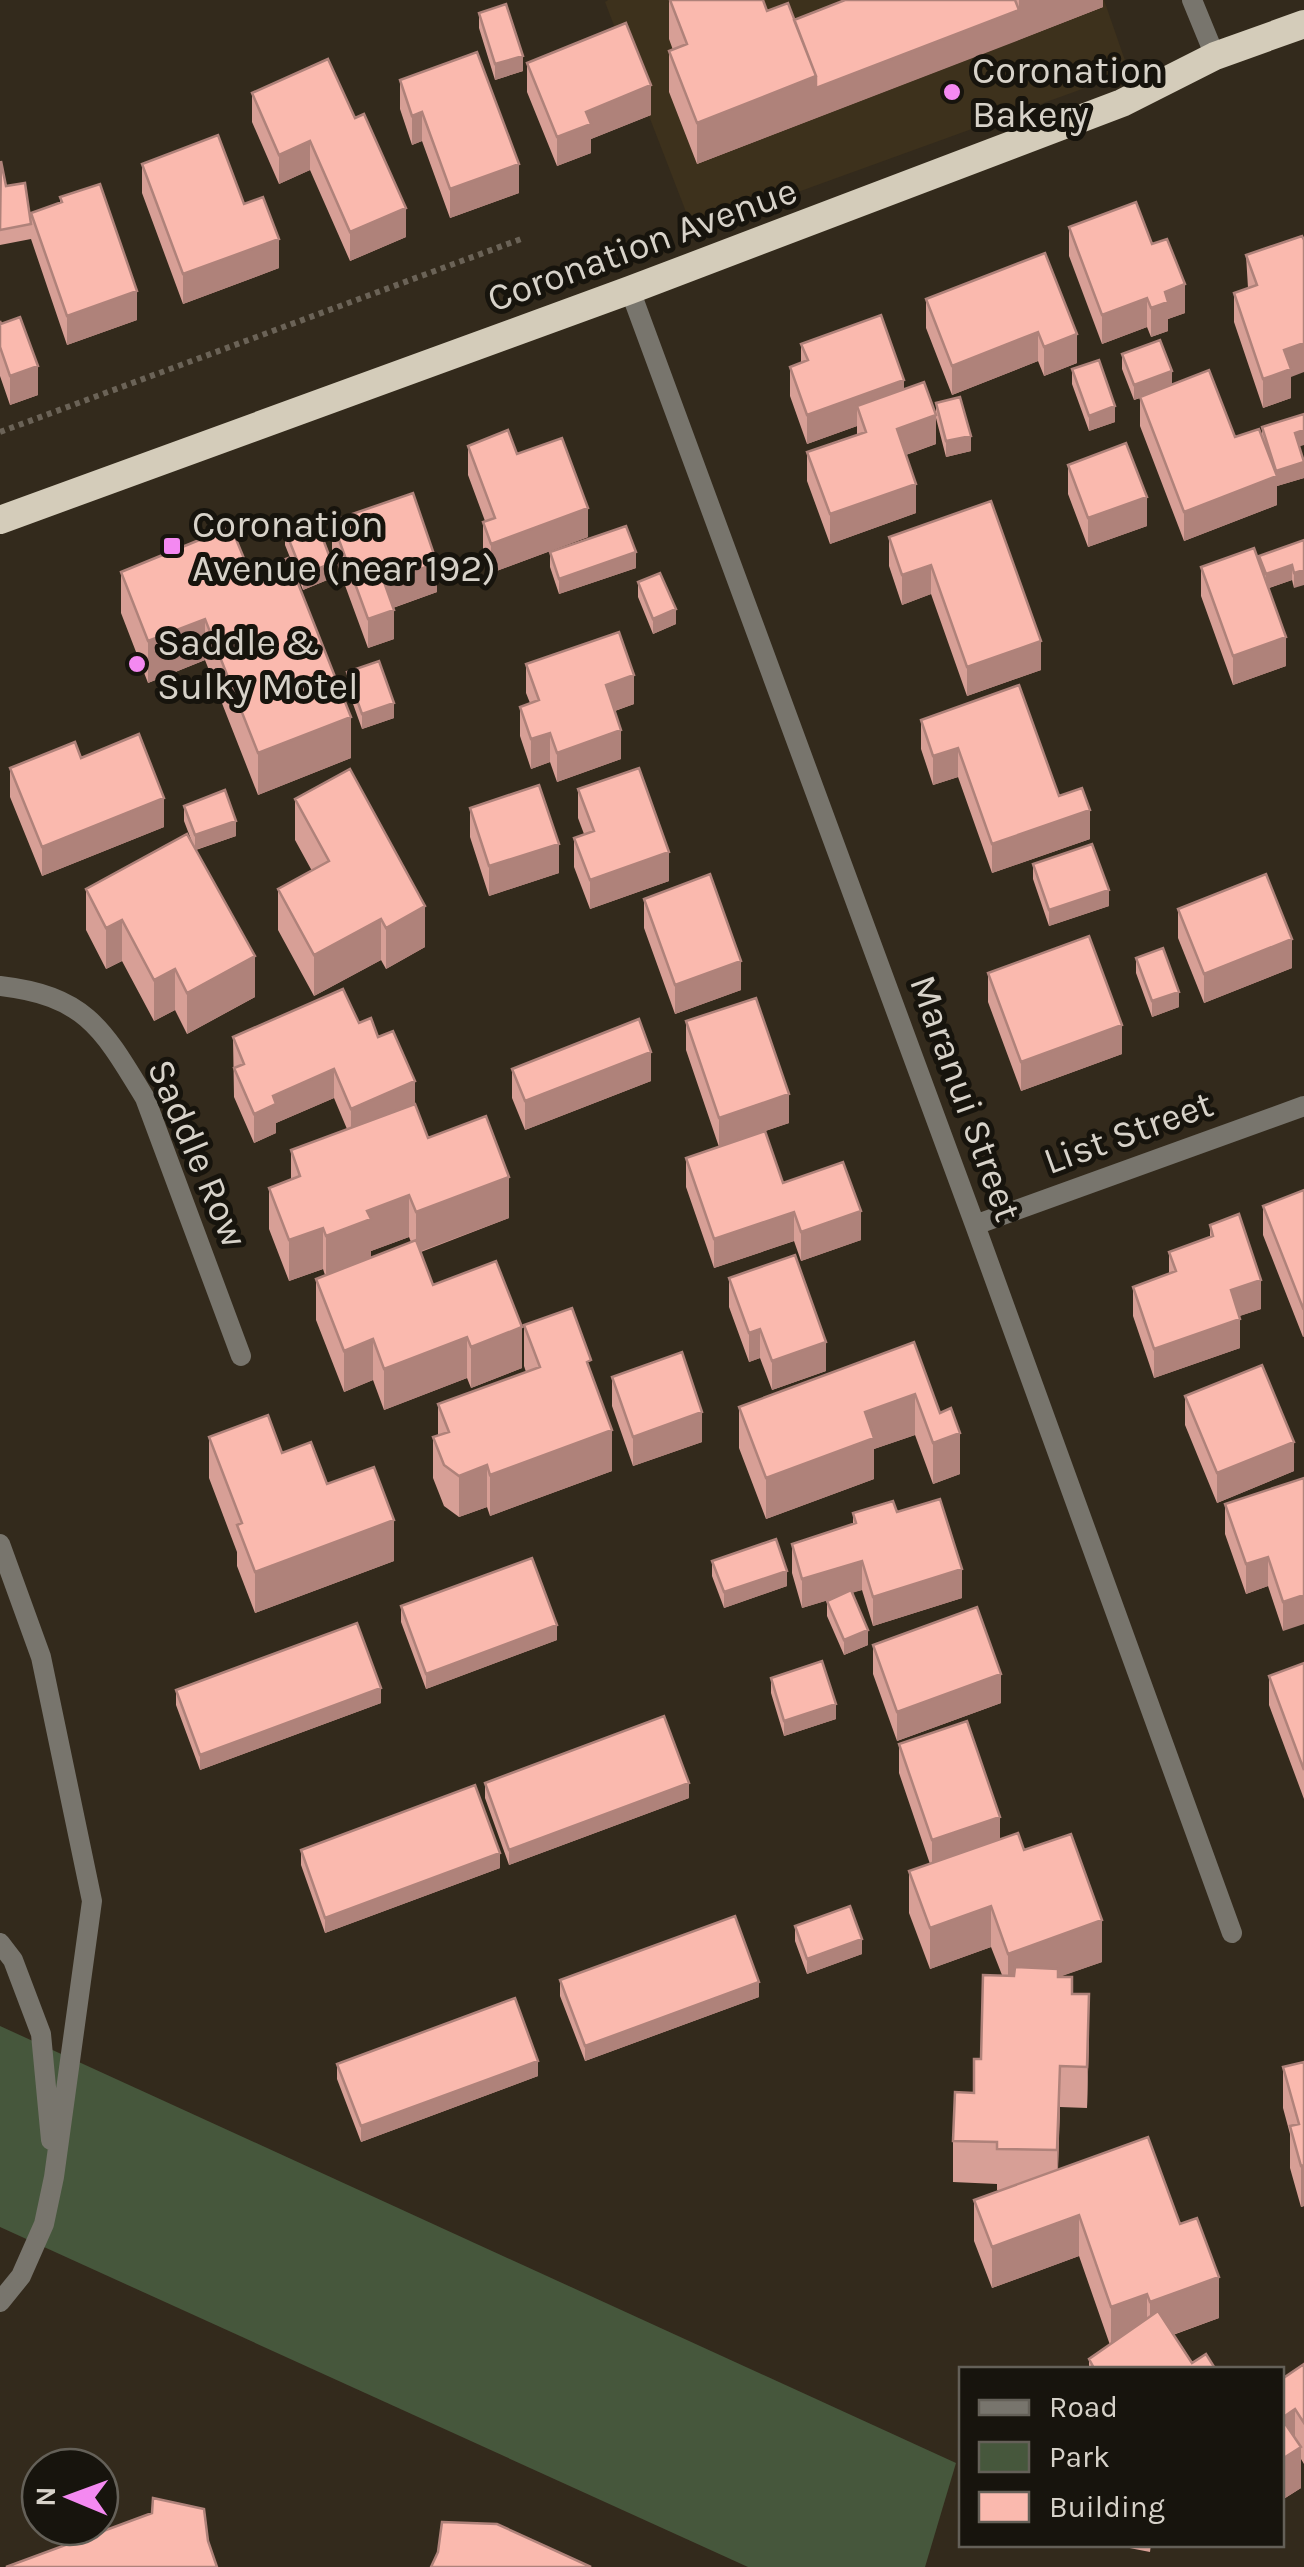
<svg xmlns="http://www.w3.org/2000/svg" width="1304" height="2567" font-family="Karla,sans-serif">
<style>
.built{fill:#3d311c}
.green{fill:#46573c}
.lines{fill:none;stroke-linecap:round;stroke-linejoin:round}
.path{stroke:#6b6357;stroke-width:6;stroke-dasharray:5 5;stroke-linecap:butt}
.service{stroke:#78756d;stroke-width:20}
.minor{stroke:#78756d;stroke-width:20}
.trunk{stroke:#d4ccba;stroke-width:28}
.wall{fill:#d79f96;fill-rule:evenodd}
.shaded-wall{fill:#af827a}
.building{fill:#fab9ae;stroke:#af827a;stroke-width:2.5}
.poi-dot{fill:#f489f1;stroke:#17140d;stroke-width:4}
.labels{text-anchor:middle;stroke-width:10;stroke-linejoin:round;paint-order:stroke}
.poi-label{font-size:38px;fill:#d7d2c9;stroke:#17140d;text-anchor:start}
.street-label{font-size:38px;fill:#d7d2c9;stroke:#17140d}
</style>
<rect width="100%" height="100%" fill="#332a1c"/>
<path class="built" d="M608 0H1104L1129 72 693 230 605 2Z"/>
<path class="green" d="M0 2026 956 2463 925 2567H748L0 2227Z"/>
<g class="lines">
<path class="path" d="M0 432 521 239"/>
<path class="service" d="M0 986C86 996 103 1029 145 1098L241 1356
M0 1544 41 1657 92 1901 54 2177 44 2224 21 2276 0 2302
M0 1943 13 1960 41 2034 51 2140"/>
<path class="minor" d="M1192 0 1215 56
M630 290 975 1225 1232 1933
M975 1225 1304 1106"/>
<path class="trunk" d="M0 520 630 290 1122 103 1215 56 1304 24"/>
</g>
<path class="wall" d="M669 0H763L767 11 794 20 845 0H1103V7L697 164 669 92V51L673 50 669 39Z
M479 13 523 71 495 80 479 28Z
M527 63 651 115 591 139V153L557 166 527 92Z
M400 80 519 193 450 218 422 141 412 145 400 109Z
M252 93 355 118 406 237 350 261 310 170 279 184 252 122Z
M0 161 6 186 31 218V213L60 203V197L137 320 67 345 31 239 0 245Z
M142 164 244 204 279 268 183 304 142 193Z
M1069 227 1152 244 1185 313 1168 319V331L1151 337 1147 327 1102 344 1069 256Z
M1045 253 1077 363 1044 376 1038 361 952 395 926 328V299Z
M1246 255 1291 377V398L1263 408 1234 322V293L1248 288Z
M801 344 904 389 936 444 906 455 916 513 830 544 807 481V452L857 435V426L807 444 790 396V367L801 363Z
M0 347 38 395 10 405 0 376Z
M1122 354 1172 385 1235 437H1262V427L1299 446 1304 462V478L1277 486V505L1184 541 1140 426V398L1134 400 1122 369Z
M1072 369 1115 422 1089 431 1072 384Z
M936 403 971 451 946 457 936 418Z
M468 446 517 454 588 537 491 573 483 551V522L485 521 468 475Z
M1068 465 1147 526 1088 547 1068 494Z
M991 501 1041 670 967 696 931 594 902 605 889 566V537Z
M332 521 437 592 393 608 394 639 368 648 332 550Z
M285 530 332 578 303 590 285 545Z
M1304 540 1294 588 1292 580 1269 588 1286 666 1233 685 1201 596V567L1259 563V556Z
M550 552 636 568 559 594 550 567Z
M121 572 250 573 351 758 258 795 205 660 148 683 121 613Z
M638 582 676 624 653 634 638 597Z
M526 664 634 704 615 711 621 759 557 782 550 762 531 769 520 736V707L530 703 526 693Z
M347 672 394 718 362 729 347 687Z
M921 720 1059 796 1090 839 992 873 958 777 933 785 921 749Z
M81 758 164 827 42 876 10 797V768Z
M578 789 669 881 590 909 574 867V838L584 834 578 818Z
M295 799 425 947 386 969 381 960 314 996 278 930V889L312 871 295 840Z
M184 806 236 836 196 850 255 997 187 1034 175 1010 154 1021 122 961 106 969 86 930V889L192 842 184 821Z
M470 808 559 873 489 896 470 837Z
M1033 864 1109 906 1049 926 1033 879Z
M644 899 741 990 675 1014 644 928Z
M1178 909 1292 968 1204 1003 1178 938Z
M1136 958 1179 1007 1152 1017 1136 973Z
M988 973 1122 1054 1021 1091 988 1002Z
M686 1021 789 1123 765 1131 783 1183 861 1240 801 1261 794 1241 714 1268 686 1187V1158L719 1147 686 1050Z
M359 1023 378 1037 415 1104 428 1138 509 1218 421 1252 433 1285 522 1368 471 1388 467 1378 384 1410 373 1380 344 1392 316 1320V1279L325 1275 323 1269 289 1281 269 1229V1188L291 1180V1150L347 1129 334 1098 276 1123V1133L254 1143 234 1097 233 1037ZM409 1237 411 1242 371 1257V1251Z
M512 1069 651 1081 525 1130 512 1098Z
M1304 1190V1336L1303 1337 1263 1235V1206Z
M1210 1225 1261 1309 1239 1316 1240 1348 1154 1378 1133 1316V1287L1169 1274V1252L1210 1237Z
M729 1278 826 1371 772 1390 760 1358 749 1362 729 1307Z
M524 1325 591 1374 612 1471 490 1516 487 1507 459 1517 444 1506 433 1478V1437L438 1435V1404L526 1372 524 1366Z
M914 1342 960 1474 933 1484 915 1435 874 1449V1479L766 1519 739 1448V1407Z
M612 1377 702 1442 633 1466 612 1406Z
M1185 1396 1294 1471 1217 1503 1185 1425Z
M209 1437 282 1453 327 1484 394 1561 255 1613 237 1566V1552L209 1478Z
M1304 1478 1283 1631 1268 1586 1246 1594 1225 1534V1504Z
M897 1512 962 1598 873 1626 862 1590 853 1592 868 1645 844 1655 827 1616V1601L828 1600 802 1608 792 1573V1544L853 1524V1513Z
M712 1561 787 1586 724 1608 712 1576Z
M401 1606 557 1640 426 1689 401 1622Z
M873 1645 1001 1703 897 1741 873 1674Z
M1304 1663V1799L1269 1705V1676Z
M771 1678 836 1719 784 1736 771 1693Z
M176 1690 381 1703 200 1770 176 1705Z
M899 1744 1000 1839 1024 1850 1102 1962 1058 1977 1072 1994 1089 2036 1087 2108 1060 2107 1058 2170 1180 2224 1219 2318 1173 2335 1192 2363 1216 2370H1089V2359L1110 2345 1079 2256 992 2288 974 2241V2200L1003 2190H997V2184L953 2182V2141L974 2093 1002 1975 991 1947 930 1969 909 1913V1871L930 1864 899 1773Z
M485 1783 689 1798 509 1865 485 1798Z
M301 1850 500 1868 325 1933 301 1865Z
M795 1926 862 1954 807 1974 795 1941Z
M560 1980 759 1997 585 2061 560 1996Z
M1304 2062V2206L1301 2207 1290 2168V2134L1283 2108V2067Z
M337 2064 538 2076 361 2142 337 2079Z
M1304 2364V2464L1301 2459V2488L1282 2500V2379Z
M1109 2544H1151L1150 2552Z"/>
<path class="shaded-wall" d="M1019 0H1103V7L1019 40Z
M1019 10V40L697 164V123L816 76Z
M523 56V71L495 80V64Z
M651 85V115L591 139V153L557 166V137L586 112Z
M422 112V141L412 145V116Z
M310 141V170L279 184V155Z
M519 164V193L450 218V189Z
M406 208V237L350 261V232Z
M279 239V268L183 304V274Z
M1185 284V313L1168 319V331L1151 337V308L1165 292Z
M137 291V320L67 345V316Z
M1147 298V327L1102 344V315Z
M1038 332V361L952 395V366Z
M1077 334V363L1044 376V347Z
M1304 343V372L1291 377V398L1263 408V379L1284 350Z
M38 366V395L10 405V376Z
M1172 371V386L1134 400V385Z
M904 380V409L857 406V426L807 444V415Z
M1115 406V422L1089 431V416Z
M936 415V444L897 458V429Z
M1304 430V445L1295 448V433Z
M971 436V451L946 457V441Z
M1304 462V478L1277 486V505L1184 541V512L1276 476V471Z
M916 484V513L830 544V514Z
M1147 497V526L1088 547V518Z
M588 508V537L491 573V544Z
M636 552V568L559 594V579Z
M332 563V578L303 590V575Z
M437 563V592L384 611V582Z
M931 565V594L902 605V575Z
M1292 565V580L1266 589V574Z
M1304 570V585L1294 588V573Z
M676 609V624L653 634V619Z
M394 610V639L368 648V619Z
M205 619V660L148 683V641Z
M1286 637V666L1233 685V656Z
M1041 641V670L967 696V667Z
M634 675V704L606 714V685Z
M394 703V718L362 729V714Z
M351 717V758L258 795V753Z
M621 730V759L557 782V753Z
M550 733V762L531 769V739Z
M958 748V777L933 785V756Z
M164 798V827L42 876V847Z
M1090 810V839L992 873V844Z
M236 821V836L195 850V835Z
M559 844V873L489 896V866Z
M669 852V881L590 909V880Z
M1109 890V906L1049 926V910Z
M425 906V947L386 969V928Z
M381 919V960L314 996V955Z
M122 920V961L106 969V928Z
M1292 939V968L1204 1003V974Z
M255 956V997L187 1034V993Z
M741 961V990L675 1014V985Z
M175 969V1010L154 1021V980Z
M1179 992V1007L1152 1017V1001Z
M1122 1025V1054L1021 1091V1062Z
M651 1052V1081L525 1130V1101Z
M334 1069V1098L276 1123V1133L254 1143V1114L273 1096Z
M415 1081V1110L351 1138V1109Z
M789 1094V1123L719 1147V1118Z
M509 1177V1218L416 1253V1212Z
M409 1195V1237L371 1251V1260L326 1277V1236L367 1211Z
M861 1211V1240L801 1261V1232Z
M794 1212V1241L714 1268V1239Z
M323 1228V1269L289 1281V1240Z
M1261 1280V1309L1231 1319V1290Z
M1304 1307V1336L1303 1337V1308Z
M1240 1319V1348L1154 1378V1349Z
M522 1327V1368L471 1388V1347Z
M760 1329V1358L749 1362V1333Z
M467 1337V1378L384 1410V1369Z
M373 1339V1380L344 1392V1351Z
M826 1342V1371L772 1390V1361Z
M915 1394V1435L874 1449V1479L766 1519V1478L865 1412Z
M702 1412V1442L633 1466V1437Z
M612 1430V1471L490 1516V1475Z
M960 1433V1474L933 1484V1443Z
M1294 1442V1471L1217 1503V1473Z
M487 1465V1507L459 1517V1476Z
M394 1520V1561L255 1613V1572Z
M1268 1557V1586L1246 1594V1564Z
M862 1561V1590L802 1608V1579Z
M962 1569V1598L873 1626V1597Z
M787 1571V1586L724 1608V1592Z
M1304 1595V1624L1283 1631V1602Z
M557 1625V1640L426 1689V1674Z
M868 1630V1645L844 1655V1640Z
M1001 1674V1703L897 1741V1712Z
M381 1688V1703L200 1770V1755Z
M836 1704V1719L784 1736V1721Z
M689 1783V1798L509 1865V1850Z
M1000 1817V1846L932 1869V1840Z
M500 1853V1868L325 1933V1918Z
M991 1906V1947L930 1969V1928Z
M1102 1920V1962L1008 1995V1954Z
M862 1939V1954L807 1974V1959Z
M759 1982V1997L585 2061V2046Z
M1089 1994V2036L1087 2108V2067Z
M538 2061V2076L361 2142V2126Z
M1060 2066V2107L1057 2192V2150Z
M1304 2165V2206L1301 2207V2166Z
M1079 2215V2256L992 2288V2247Z
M1219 2277V2318L1150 2343V2302Z
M1147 2294V2335L1111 2348V2307Z
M1295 2409V2450L1301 2447V2488L1282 2500V2418Z"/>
<path class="building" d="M670 0H763L767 11 788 3 816 76 697 123 669 51 687 44Z
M845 0H1015L1019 10 816 88V76L794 20Z
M506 4 523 56 495 64 479 13Z
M626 23 651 85 586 112 591 124 557 137 527 63Z
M477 52 519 164 450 189 422 112 412 116 400 80Z
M328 59 355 118 364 114 406 208 350 232 310 141 279 155 252 93Z
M218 135 244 204 263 197 279 239 183 274 142 164Z
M1 161 6 186 25 183 31 224 0 230Z
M100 184 137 291 67 316 31 213 62 202 60 197Z
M1136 202 1152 244 1167 239 1185 284 1165 292 1168 302 1151 308 1147 298 1102 315 1069 227Z
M1302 236 1304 240V343L1284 350 1291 369 1263 379 1234 293 1257 285 1246 255Z
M1045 253 1077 334 1044 347 1038 332 952 366 926 299Z
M881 315 904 380 807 415 790 367 808 360 801 344Z
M20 317 38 366 10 376 0 347V321L1 324Z
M1160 340 1172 371 1134 385 1122 354Z
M1099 360 1115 406 1089 416 1072 369Z
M1209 370 1235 437 1259 429 1277 476 1184 512 1140 397Z
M924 382 936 415 897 429 916 484 830 514 807 452 866 432 857 406Z
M960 397 971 436 946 441 936 403Z
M1304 414V430L1295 433 1304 462 1276 471 1262 427Z
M508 430 517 454 562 438 588 508 491 544 483 522 495 518 468 446Z
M1126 443 1147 497 1088 518 1068 465Z
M413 493 437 563 384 582 394 610 368 619 332 521Z
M991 501 1041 641 967 667 931 565 902 575 889 537Z
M315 518 332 563 303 575 285 530Z
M626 526 636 552 559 579 550 552Z
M231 527 250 573 288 558 351 717 258 753 205 619 148 641 121 572Z
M1304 540V570L1294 573 1292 565 1266 574 1259 556Z
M1254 548 1286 637 1233 656 1201 567Z
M660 573 676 609 653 619 638 582Z
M619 632 634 675 606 685 621 730 557 753 550 733 531 739 520 707 539 700 526 664Z
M379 661 394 703 362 714 347 672Z
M1019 685 1059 796 1082 788 1090 810 992 844 958 748 933 756 921 720Z
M139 734 164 798 42 847 10 768 75 742 81 758Z
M639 768 669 852 590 880 574 838 594 831 578 789Z
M350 769 425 906 386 928 381 919 314 955 278 889 329 861 295 799Z
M539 785 559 844 489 866 470 808Z
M225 790 236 821 195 835 184 806Z
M187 834 255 956 187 993 175 969 154 980 122 920 106 928 86 889Z
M1092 844 1109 890 1049 910 1033 864Z
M710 874 741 961 675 985 644 899Z
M1266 874 1292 939 1204 974 1178 909Z
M1089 936 1122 1025 1021 1062 988 973Z
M1163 948 1179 992 1152 1001 1136 958Z
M343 989 359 1023 371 1018 378 1037 393 1031 415 1081 351 1109 334 1069 273 1096 276 1104 254 1114 234 1068 244 1064 233 1037Z
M756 998 789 1094 719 1118 686 1021Z
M639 1019 651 1052 525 1101 512 1069Z
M415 1104 428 1138 486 1116 509 1177 416 1212 409 1195 367 1211 371 1219 326 1236 323 1228 289 1240 269 1188 300 1176 291 1150Z
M765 1131 783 1183 843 1162 861 1211 801 1232 794 1212 714 1239 686 1158Z
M1304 1190V1307L1303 1308 1263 1206Z
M1239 1214 1261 1280 1231 1290 1240 1319 1154 1349 1133 1287 1176 1271 1169 1252 1213 1236 1210 1225Z
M416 1240 433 1285 496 1261 522 1327 471 1347 467 1337 384 1369 373 1339 344 1351 316 1279Z
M795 1255 826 1342 772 1361 760 1329 749 1333 729 1278Z
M572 1308 591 1360 587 1362 612 1430 490 1475 487 1465 459 1476 444 1465 433 1437 449 1432 438 1404 540 1367 524 1325Z
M914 1342 940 1413 951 1408 960 1433 933 1443 915 1394 865 1412 874 1438 766 1478 739 1407Z
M682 1352 702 1412 633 1437 612 1377Z
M1262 1365 1294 1442 1217 1473 1185 1396Z
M268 1415 282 1453 311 1442 327 1484 374 1467 394 1520 255 1572 237 1525 242 1523 209 1437Z
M1304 1478V1595L1283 1602 1268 1557 1246 1564 1225 1504Z
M940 1499 962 1569 873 1597 862 1561 802 1579 792 1544 856 1523 853 1513 893 1501 897 1512Z
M776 1539 787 1571 724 1592 712 1561Z
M532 1558 557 1625 426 1674 401 1606Z
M851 1590 868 1630 844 1640 827 1601Z
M977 1607 1001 1674 897 1712 873 1645Z
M357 1623 381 1688 200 1755 176 1690Z
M822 1661 836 1704 784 1721 771 1678Z
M1304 1663V1770L1269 1676Z
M664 1716 689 1783 509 1850 485 1783Z
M967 1721 1000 1817 932 1840 899 1744Z
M475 1785 500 1853 325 1918 301 1850Z
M1018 1833 1024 1850 1071 1834 1102 1920 1008 1954 991 1906 930 1928 909 1871Z
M850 1906 862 1939 807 1959 795 1926Z
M735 1916 759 1982 585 2046 560 1980Z
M1015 1967 1058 1969V1977H1072V1994H1089L1087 2067 1060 2066 1057 2150 997 2149V2142L953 2141 955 2092 974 2093V2059H981L983 1975 1014 1976Z
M515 1998 538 2061 361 2126 337 2064Z
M1304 2062V2165L1301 2166 1290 2126 1299 2124 1283 2067Z
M1148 2137 1180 2224 1197 2218 1219 2277 1150 2302 1147 2294 1111 2307 1079 2215 992 2247 974 2200Z
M1158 2311 1192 2363 1206 2354 1216 2370H1095L1089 2359Z
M1304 2364V2423L1295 2409 1282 2418V2379Z
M1282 2419 1301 2447 1282 2459Z
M153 2498 204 2509 208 2541 217 2567H6L152 2513Z
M442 2522 497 2524 591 2567H431L438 2552Z"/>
<g class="poi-dot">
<circle cx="952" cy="92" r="10"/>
<rect x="162" y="536" width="20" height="20" rx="5"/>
<circle cx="137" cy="664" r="10"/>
</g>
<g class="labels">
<g class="poi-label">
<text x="972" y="83">Coronation<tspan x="972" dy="44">Bakery</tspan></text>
<text x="192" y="537">Coronation<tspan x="192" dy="44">Avenue (near 192)</tspan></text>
<text x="157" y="655">Saddle &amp;<tspan x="157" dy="44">Sulky Motel</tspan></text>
</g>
<g class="street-label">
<text transform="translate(642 244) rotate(-20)" y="13">Coronation Avenue</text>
<text transform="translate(966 1098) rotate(70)" y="13">Maranui Street</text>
<text transform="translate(1128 1132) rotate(-20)" y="13">List Street</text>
<text transform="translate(198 1153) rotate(67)" y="13">Saddle Row</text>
</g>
</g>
<rect x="959" y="2367" width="325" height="180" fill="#17140d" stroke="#646058" stroke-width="2.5"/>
<rect x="979" y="2400" width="50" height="15" fill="#78756d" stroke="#646058" stroke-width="2.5"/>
<text x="1049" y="2417" font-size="30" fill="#d7d2c9">Road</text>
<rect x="979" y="2442" width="50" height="30" fill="#46573c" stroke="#646058" stroke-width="2.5"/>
<text x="1049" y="2467" font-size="30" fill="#d7d2c9">Park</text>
<rect x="979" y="2492" width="50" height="30" fill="#fab9ae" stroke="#646058" stroke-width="2.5"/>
<text x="1049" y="2517" font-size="30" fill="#d7d2c9">Building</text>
<g transform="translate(70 2497) rotate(271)"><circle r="48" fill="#17140d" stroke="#646058" stroke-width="2.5"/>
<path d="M0-8L18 38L0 25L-18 38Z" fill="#f489f1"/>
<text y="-15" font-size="28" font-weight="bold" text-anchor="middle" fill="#d7d2c9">N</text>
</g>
</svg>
